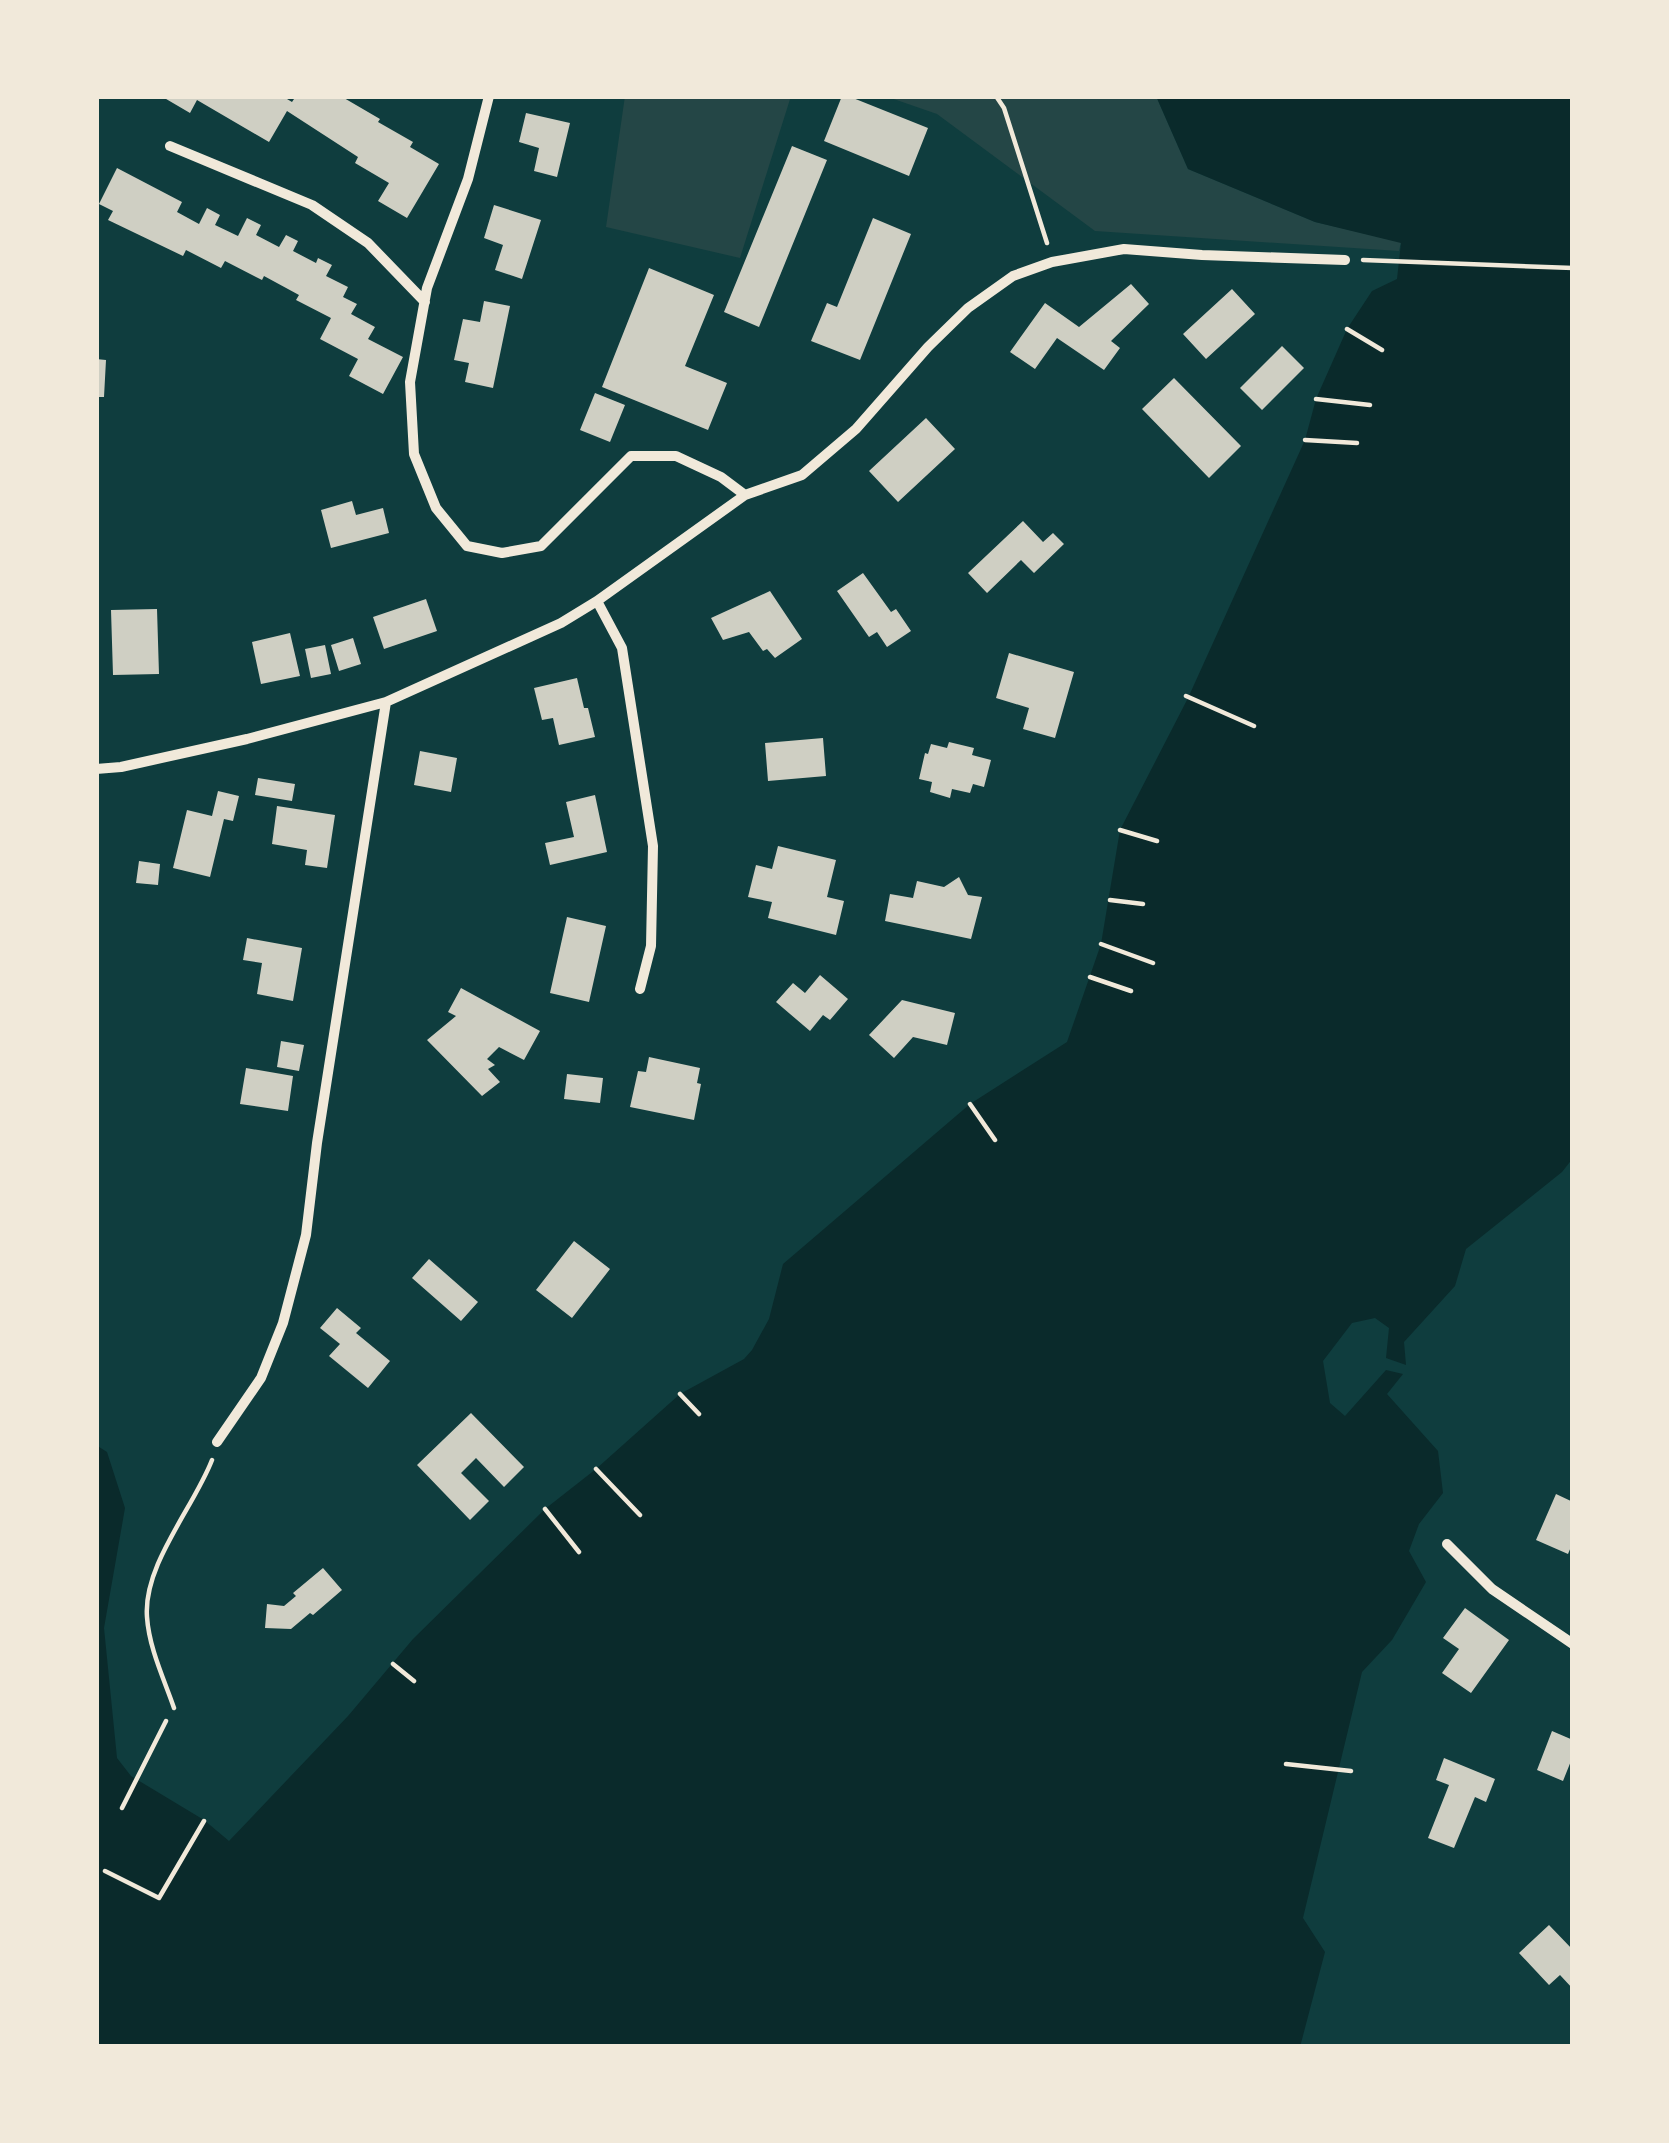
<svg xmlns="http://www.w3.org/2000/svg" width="1669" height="2143" font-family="Jost,sans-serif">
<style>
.green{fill:#244646}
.water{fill:#0a2a2b}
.building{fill:#cfcfc3}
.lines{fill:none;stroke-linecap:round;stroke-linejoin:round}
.path{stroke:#f1e9da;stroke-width:4.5}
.minor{stroke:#f1e9da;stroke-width:10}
</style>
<rect width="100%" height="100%" fill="#0f3d3e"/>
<path class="green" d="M625 96H791L740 258 606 227Z
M885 96H1156L1188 169 1315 222 1401 242 1399 251 1095 231 937 114Z"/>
<path class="water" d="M1156 96H1573V1158L1562 1172 1466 1249 1455 1286 1404 1342 1406 1365 1386 1358 1389 1328 1375 1318 1352 1323 1323 1361 1330 1403 1345 1416 1386 1370 1403 1374 1387 1394 1438 1451 1443 1493 1419 1524 1409 1551 1426 1582 1392 1640 1362 1672 1303 1918 1325 1952 1300 2047H96V1445L107 1452 125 1508 104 1628 117 1758 131 1776 204 1820 229 1841 348 1716 413 1639 545 1509 596 1469 680 1394 744 1359 752 1350 769 1319 783 1264 970 1104 1067 1042 1101 944 1120 830 1188 698 1305 440 1316 399 1347 329 1372 291 1397 279 1401 243 1315 222 1188 169Z"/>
<path class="building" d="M161 96H282L292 102 296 96H345L344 98 380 119 378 122 413 142 410 147 439 164 407 218 378 201 389 183 355 163 358 157 287 111 269 142 197 100 190 113Z
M842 96H848L928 128 909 176 824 141Z
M526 113 570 123 557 177 534 171 539 148 519 142Z
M792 146 827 160 759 327 724 312Z
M117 168 182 202 177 212 199 224 207 208 220 215 215 225 238 236 247 218 261 225 256 235 279 247 286 235 298 241 293 251 316 263 318 258 332 265 326 276 348 287 343 297 357 304 351 314 375 327 368 339 403 357 383 394 349 376 358 359 320 339 331 318 296 300 299 295 264 276 262 280 225 261 221 268 186 250 183 256 108 220 113 211 99 204Z
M494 205 541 220 522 279 495 270 503 245 484 238Z
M873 218 911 234 860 360 811 341 827 303 837 307Z
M649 268 714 295 685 366 727 383 708 430 602 387Z
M1131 284 1149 304 1111 341 1120 348 1104 370 1057 338 1035 369 1010 352 1045 303 1079 327Z
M1232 289 1255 314 1206 359 1183 334Z
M484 301 510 306 493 388 465 382 469 363 454 360 463 319 480 322Z
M1282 346 1304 368 1262 410 1240 388Z
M96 359 106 360 104 397H96Z
M1174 378 1241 446 1209 478 1142 409Z
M595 393 625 405 610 442 580 430Z
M926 418 955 449 898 502 869 471Z
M352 501 356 515 383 508 389 533 331 548 321 510Z
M1023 521 1043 542 1053 533 1064 544 1034 573 1021 560 987 593 968 573Z
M863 573 891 612 896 609 911 631 887 647 877 632 869 637 837 591Z
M770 591 802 639 775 658 767 649 763 651 749 632 723 640 711 618Z
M426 599 437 631 384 649 373 617Z
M157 609 159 674 113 675 111 610Z
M290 633 300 676 261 684 252 642Z
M353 638 361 664 339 671 331 645Z
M325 645 331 674 311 678 305 649Z
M1009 653 1074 672 1055 738 1023 729 1029 708 996 698Z
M577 678 584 708H588L595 737 559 745 553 718 542 720 534 688Z
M823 738 826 776 768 781 765 743Z
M949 742 974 748 972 755 991 760 984 787 973 784 970 793 952 789 950 798 930 792 932 782 919 779 925 753 928 754 931 744 947 748Z
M420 751 457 758 451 792 414 785Z
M258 778 295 784 292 801 255 795Z
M218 791 239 796 233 821 224 819 210 877 173 868 187 810 212 816Z
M595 795 607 852 550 865 545 843 574 837 566 802Z
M277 806 335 815 327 868 305 865 307 850 272 844Z
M778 846 836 860 827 897 844 901 836 935 768 918 772 902 748 897 756 865 772 869Z
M139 861 160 864 158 885 136 883Z
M959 877 968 895 982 897 971 939 885 921 890 894 913 898 917 881 944 887Z
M567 917 606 926 589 1002 550 993Z
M247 938 302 948 293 1001 257 994 262 963 243 960Z
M820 975 848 999 830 1020 823 1015 810 1031 776 1002 793 983 805 993Z
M461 988 540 1031 524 1060 499 1047 487 1059 495 1065 488 1069 500 1082 482 1096 427 1040 456 1016 448 1012Z
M902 1000 955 1013 947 1045 913 1037 894 1058 869 1035Z
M281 1041 304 1045 299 1071 277 1067Z
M649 1057 700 1068 697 1083 701 1084 694 1120 630 1107 638 1071 646 1072Z
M246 1068 293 1076 288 1111 240 1104Z
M567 1074 603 1078 600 1103 564 1099Z
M574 1241 610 1269 572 1318 536 1290Z
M429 1259 478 1302 461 1321 412 1278Z
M337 1308 361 1328 356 1333 390 1361 368 1388 329 1356 340 1344 320 1328Z
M471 1413 524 1467 504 1487 476 1458 461 1473 489 1501 470 1520 417 1465Z
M1556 1494 1573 1502V1542L1568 1554 1536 1540Z
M323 1568 342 1590 313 1615 310 1613 291 1629 265 1628 267 1604 284 1606 296 1596 293 1593Z
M1465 1608 1509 1640 1471 1693 1442 1673 1459 1649 1443 1638Z
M1552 1731 1573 1740V1756L1563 1781 1537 1770Z
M1444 1758 1495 1779 1486 1802 1475 1797 1454 1848 1428 1838 1449 1785 1436 1780Z
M1549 1925 1573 1950V1989L1560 1975 1549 1985 1519 1953Z"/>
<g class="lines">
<path class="path" d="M996 96 1004 108 1047 243
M1363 260 1573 268
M1347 329 1382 350
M1316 399 1370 405
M1305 440 1357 443
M1186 696 1254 726
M1120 830 1157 841
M1110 900 1143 904
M1101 944 1153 963
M1090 977 1131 991
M970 1104 995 1140
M680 1394 699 1414
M596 1469 640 1515
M545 1509 579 1552
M393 1664 414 1681
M174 1708C164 1679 149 1648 147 1617 143 1565 194 1507 212 1460
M1286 1764 1351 1771
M122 1808 166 1721
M105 1871 159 1898 204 1821"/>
<path class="minor" d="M489 96 468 179 427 288 410 382 414 454 436 508 467 546 502 553 541 546 631 456H676L721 477 745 495
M170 146 312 205 368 243 425 302
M597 601 622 648 653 846 651 946 640 989
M96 769 121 767 247 739 386 702 561 623 597 601 745 495 802 475 856 429 928 347 968 308 1013 276 1052 262 1124 249 1202 255 1345 260
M217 1442 261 1378 283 1323 306 1235 317 1143 386 702
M1447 1544 1492 1589 1573 1644"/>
</g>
<rect width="1669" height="2143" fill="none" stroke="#f1e9da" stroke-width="198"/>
</svg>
